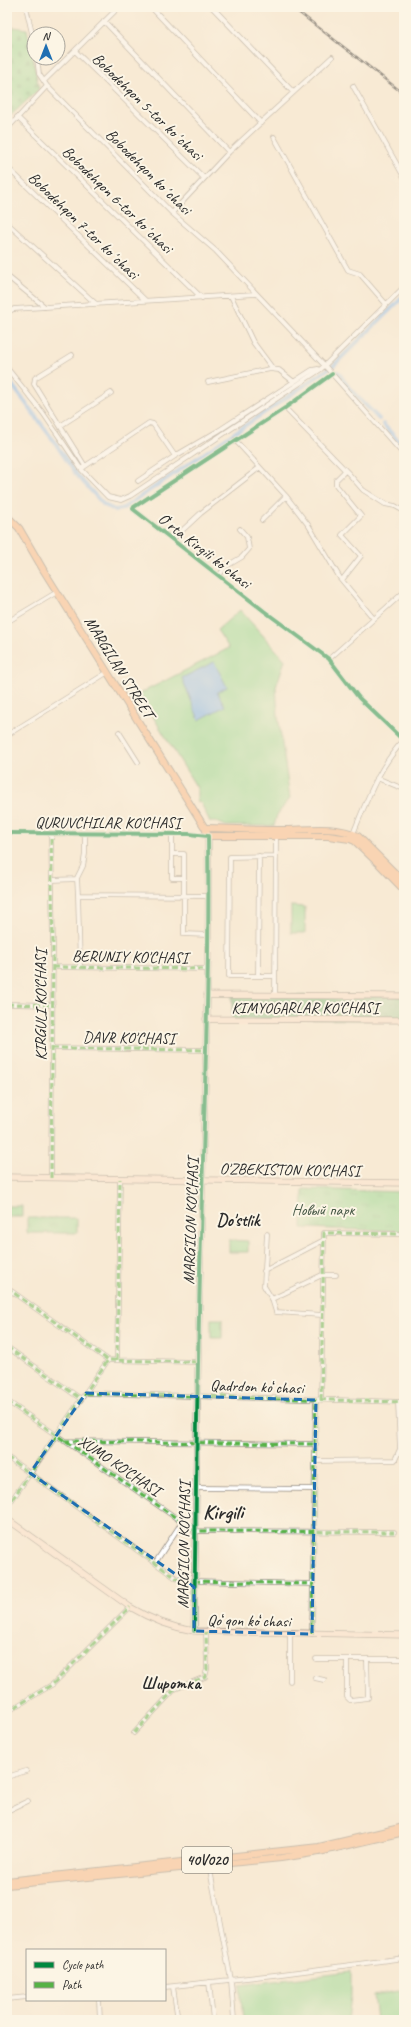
<svg xmlns="http://www.w3.org/2000/svg" width="411" height="2027" font-family="Caveat,sans-serif">
<style>
.grass{fill:#93da93;stroke:#5f825f}
.forest{fill:url(#forest-crowns);stroke:#507254}
.cemetery{fill:url(#cemetery-stones);stroke:#5f825f}
.park{fill:url(#park-tufts);stroke:#5f825f}
.water{fill:#81b8f0;stroke:#56728e}
.lines{fill:none;stroke-linecap:round;stroke-linejoin:round}
.canal{stroke:#81b8f0;stroke-width:4}
.street-casing{stroke:#928a80;stroke-width:5.5}
.secondary-casing{stroke:#928a80;stroke-width:7}
.primary-casing{stroke:#928a80;stroke-width:8}
.street{stroke:#fff;stroke-width:4}
.secondary{stroke:#fde4d1;stroke-width:5.5}
.primary{stroke:#fbbb8c;stroke-width:6}
.rail-casing{stroke:#2b2b2b;stroke-width:2.5}
.rail{stroke:#fcf5e5;stroke-width:1;stroke-dasharray:3;stroke-linecap:butt}
.quiet{stroke:#56b246;stroke-width:3;stroke-dasharray:6 3;stroke-linecap:butt}
.cycleway-casing{stroke:#fcf5e5;stroke-width:6}
.cycleway{stroke:#00873e;stroke-width:4}
.marked{fill:none;stroke:#1f6fb2;stroke-width:3;stroke-dasharray:8 5;stroke-linejoin:round}
.labels{text-anchor:middle;stroke-width:4;stroke-linejoin:round;paint-order:stroke}
.shield{fill:#fcf5e5;stroke:#6a6863;stroke-width:1}
.shield-label{font-size:15px;font-weight:bold;fill:#2b2b2b}
.street-label{font-size:16px;fill:#2b2b2b;stroke:#fcf5e5}
.park-label{font-size:16px;fill:#455745;stroke:#fcf5e5}
.neighbourhood-label{font-size:17px;font-weight:bold;fill:#2b2b2b;stroke:#fcf5e5}
.district-label{font-size:20px;font-weight:bold;fill:#2b2b2b;stroke:#fcf5e5}
</style>
<defs>
<pattern id="forest-crowns" width="20" height="18" patternUnits="userSpaceOnUse"><rect width="20" height="18" fill="#76ba7d"/><path d="M2 6a3 3 0 1 1 6 0M12 15a3 3 0 1 1 6 0" fill="none" stroke="#619767"/></pattern>
<pattern id="cemetery-stones" width="16" height="16" patternUnits="userSpaceOnUse"><rect width="16" height="16" fill="#93da93"/><path d="M2 7V4a2 2 0 0 1 4 0v3zM10 15v-3a2 2 0 0 1 4 0v3z" fill="#7fbb7f"/></pattern>
<pattern id="park-tufts" width="24" height="20" patternUnits="userSpaceOnUse"><rect width="24" height="20" fill="#93da93"/><path d="M3 7l-1-3M5 7V3M7 7l1-3M15 17l-1-3M17 17v-4M19 17l1-3" fill="none" stroke="#7fbb7f"/></pattern>
</defs>
<rect width="100%" height="100%" fill="#fcf5e5"/>
<filter id="ink" filterUnits="userSpaceOnUse"><feTurbulence type="fractalNoise" baseFrequency=".025" numOctaves="2"/><feDisplacementMap in="SourceGraphic" scale="8" xChannelSelector="R" yChannelSelector="G"/><feConvolveMatrix kernelMatrix="1 2 1 2 8 2 1 2 1" color-interpolation-filters="sRGB"/></filter>
<filter id="wash" filterUnits="userSpaceOnUse"><feTurbulence type="fractalNoise" baseFrequency=".012" numOctaves="4" result="noise"/><feDisplacementMap in="SourceGraphic" scale="16" xChannelSelector="R" yChannelSelector="G"/><feGaussianBlur stdDeviation="0.9" result="paint"/><feColorMatrix in="noise" values="0 0 0 0 0 0 0 0 0 0 0 0 0 0 0 0 0 1.4 0 .05"/><feComposite in="paint" operator="in"/></filter>
<g filter="url(#wash)">
<rect width="100%" height="100%" fill="#f8ead4"/>
<path class="grass" d="M240 610 285 660 276 687 278 716 290 798 277 815 274 826H226L217 822H210L201 803 197 801V788L139 694 229 648 217 630Z
M291 906 305 907V933H291Z
M229 1240 248 1241V1252H229Z
M211 1319H222V1338H211Z
M351 1972V1996L348 2020H243L240 1985Z
M404 1990V2020H377L374 1995Z"/>
<path class="forest" d="M232 995 404 996V1020L232 1019Z"/>
<path class="cemetery" d="M7 26 27 29 39 89 7 119Z"/>
<path class="park" d="M303 1189 404 1192V1231L302 1228Z
M7 1206H22V1217H7Z
M27 1218H77V1233H27Z"/>
<path class="water" d="M214 662 227 687 217 692 225 706 199 720 182 678Z"/>
<g class="lines">
<path class="canal" d="M338 372 349 388 379 419
M7 378 51 437 76 474 104 505 115 510 122 509 333 366 404 296
M383 424 404 447"/>
</g>
</g>
<g filter="url(#ink)">
<g class="lines">
<g class="street-casing">
<path id="street" d="M26 7 34 42
M151 7 261 123
M212 7 293 92
M104 21 229 152
M75 51 204 178
M37 58 39 74 47 86 172 213 216 251 324 365 404 455
M44 81 119 7
M353 86 404 177
M17 117 202 298
M7 129 47 86
M274 137 348 270 360 274 386 304
M7 167 145 300
M172 213 229 152 332 57
M7 223 95 303
M7 276 45 307
M231 296 253 342 273 369
M7 312 14 309 45 307 255 294
M72 355 35 378 34 384 85 466
M7 368 43 413 81 469 108 497 121 500 130 496 321 369 404 287
M332 374 285 408 134 507 133 509 264 611 329 659 359 698 404 741
M208 382 270 369 279 370 294 382
M285 408 349 474 363 490 385 504 395 506 404 511
M60 426 111 393
M235 440 286 496 309 526 340 578 374 619
M81 469 149 423 153 424 175 456 218 431 312 370 318 369
M138 481 175 456
M262 520 286 496
M173 539 201 513 259 468
M219 576 225 567 242 557 249 549 247 537 240 529
M342 580 361 556 342 535 361 516 336 485V480L345 471
M7 622 57 592
M329 659 404 592
M119 732 138 762
M7 735 108 672
M377 778 404 789
M7 833 189 834 208 836
M85 834V854L83 866 77 878 78 895 209 896
M172 834V878H184V934L208 935
M353 834C367 800 379 766 404 740
M172 854H184V878
M259 856 258 976H229L230 857 276 856
M52 880 77 879
M78 895 80 967
M53 967 207 969
M258 976H275
M275 995 276 836
M7 1004 53 1005
M52 1048 206 1050
M51 1178 53 946 51 833
M267 1234 264 1286 272 1299 322 1275H336
M264 1271 324 1240
M7 1288 108 1360 198 1362
M272 1299 276 1312 322 1315
M7 1347 81 1399
M117 1360 120 1179
M86 1393 404 1402
M321 1400 324 1233 404 1234
M7 1401 195 1531 394 1532
M398 1402 400 1449H404
M64 1441 316 1444
M7 1457 176 1578 194 1587
M316 1461 395 1460 400 1449
M196 1488 315 1489
M7 1507 108 1360
M155 1563 182 1522
M194 1581 313 1584
M312 1634 316 1400
M316 1659H404
M347 1659V1697L350 1700 368 1698 367 1660
M315 1678 324 1680
M290 1681V1633
M7 1712 53 1684 130 1607
M134 1733 175 1689 205 1677 207 1669 206 1632
M7 1777 26 1771
M7 1811 28 1801
M209 1865 231 1980 234 2020
M209 1982 213 2020
M165 1987 274 1975 404 1958
M173 1987 178 2020
M7 1999 27 1997
M99 2000 100 2020"/>
</g>
<g class="secondary-casing">
<path id="secondary" d="M207 995 404 996
M206 1019 404 1020
M7 1177 404 1183
M7 1519 130 1607C150 1619 170 1627 194 1631L404 1635
M194 1631C196 1499 197 1367 201 1236 204 1102 210 969 208 836"/>
</g>
<g class="primary-casing">
<path id="primary" d="M7 516 19 528 44 571 205 828 208 836H328L350 839 355 841 378 863 404 890
M205 828C229 829 252 830 276 830 302 831 333 824 358 836L404 882
M7 1881 319 1847 404 1827
M7 1885 281 1858 319 1852 404 1832"/>
</g>
<use href="#street" class="street"/>
<use href="#secondary" class="secondary"/>
<use href="#primary" class="primary"/>
<g class="rail-casing">
<path id="rail" d="M292 7 404 94"/>
</g>
<use href="#rail" class="rail"/>
<path class="quiet" d="M53 967 207 969
M7 1004 53 1005
M52 1048 206 1050
M51 1178 53 946 51 833
M7 1288 108 1360 198 1362
M7 1347 81 1399
M117 1360 120 1179
M86 1393 404 1402
M321 1400 324 1233 404 1234
M7 1401 195 1531 394 1532
M64 1441 316 1444
M7 1457 176 1578 194 1587
M7 1507 108 1360
M194 1581 313 1584
M312 1634 316 1400
M7 1712 53 1684 130 1607
M134 1733 175 1689 205 1677 207 1669 206 1632"/>
<g class="cycleway-casing">
<path id="cycleway" d="M332 374 285 408 134 507 133 509 264 611 329 659 359 698 404 741
M7 833 189 834 208 836C210 969 204 1102 201 1236 197 1367 196 1499 194 1631"/>
</g>
<use href="#cycleway" class="cycleway"/>
</g>
</g>
<path d="M0 0H411V2027H0ZM86 1393 316 1400 312 1634 194 1631V1587L30 1473Z" fill="#f8ead4" fill-opacity=".55" fill-rule="evenodd"/>
<path class="marked" d="M86 1393 316 1400 312 1634 194 1631V1587L30 1473Z"/>
<g class="labels">
<rect class="shield" x="182" y="1847" width="50" height="26" rx="3"/>
<g class="shield-label">
<text x="207" y="1865">40V020</text>
</g>
<g class="street-label">
<text transform="translate(148 106) rotate(44)" y="6">Bobodehqon 5-tor koʼchasi</text>
<text transform="translate(149 171) rotate(45)" y="6">Bobodehqon koʼchasi</text>
<text transform="translate(118 199) rotate(44)" y="6">Bobodehqon 6-tor koʼchasi</text>
<text transform="translate(84 225) rotate(44)" y="6">Bobodehqon 7-tor koʼchasi</text>
<text transform="translate(205 550) rotate(38)" y="6">Oʻrta Kirgili koʻchasi</text>
<text transform="translate(120 667) rotate(58)" y="6">MARGILAN STREET</text>
<text x="108" y="828">QURUVCHILAR KO'CHASI</text>
<text transform="translate(130 956) rotate(1)" y="6">BERUNIY KO'CHASI</text>
<text transform="translate(40 1005) rotate(-90)" y="6">KIRGULI KO'CHASI</text>
<text x="305" y="1013">KIMYOGARLAR KO'CHASI</text>
<text transform="translate(129 1037) rotate(1)" y="6">DAVR KO'CHASI</text>
<text transform="translate(290 1169) rotate(1)" y="6">O'ZBEKISTON KO'CHASI</text>
<text transform="translate(190 1221) rotate(-88)" y="6">MARG'ILON KO'CHASI</text>
<text transform="translate(257 1386) rotate(2)" y="6">Qadrdon koʻchasi</text>
<text transform="translate(120 1465) rotate(34)" y="6">XUMO KO'CHASI</text>
<text transform="translate(183 1545) rotate(-89)" y="6">MARG'ILON KO'CHASI</text>
<text transform="translate(249 1620) rotate(1)" y="6">Qoʻqon koʻchasi</text>
</g>
<g class="park-label">
<text x="323" y="1215">Новый парк</text>
</g>
<g class="neighbourhood-label">
<text x="238" y="1226">Do'stlik</text>
<text x="171" y="1689">Широтка</text>
</g>
<g class="district-label">
<text x="223" y="1519">Kirgili</text>
</g>
</g>
<rect width="411" height="2027" fill="none" stroke="#fcf5e5" stroke-width="24"/>
<rect x="26" y="1949" width="140" height="52" fill="#fcf5e5" stroke="#a8a49b"/>
<rect x="34" y="1962" width="20" height="6" fill="#00873e" stroke="#a8a49b"/>
<text x="62" y="1969" font-size="12" fill="#2b2b2b">Cycle path</text>
<rect x="34" y="1982" width="20" height="6" fill="#56b246" stroke="#a8a49b"/>
<text x="62" y="1989" font-size="12" fill="#2b2b2b">Path</text>
<g transform="translate(46 46)"><circle r="19" fill="#fcf5e5" stroke="#a8a49b"/>
<path d="M0-3L7 15L0 10L-7 15Z" fill="#1f6fb2"/>
<text y="-6" font-size="11" font-weight="bold" text-anchor="middle" fill="#2b2b2b">N</text>
</g>
</svg>
